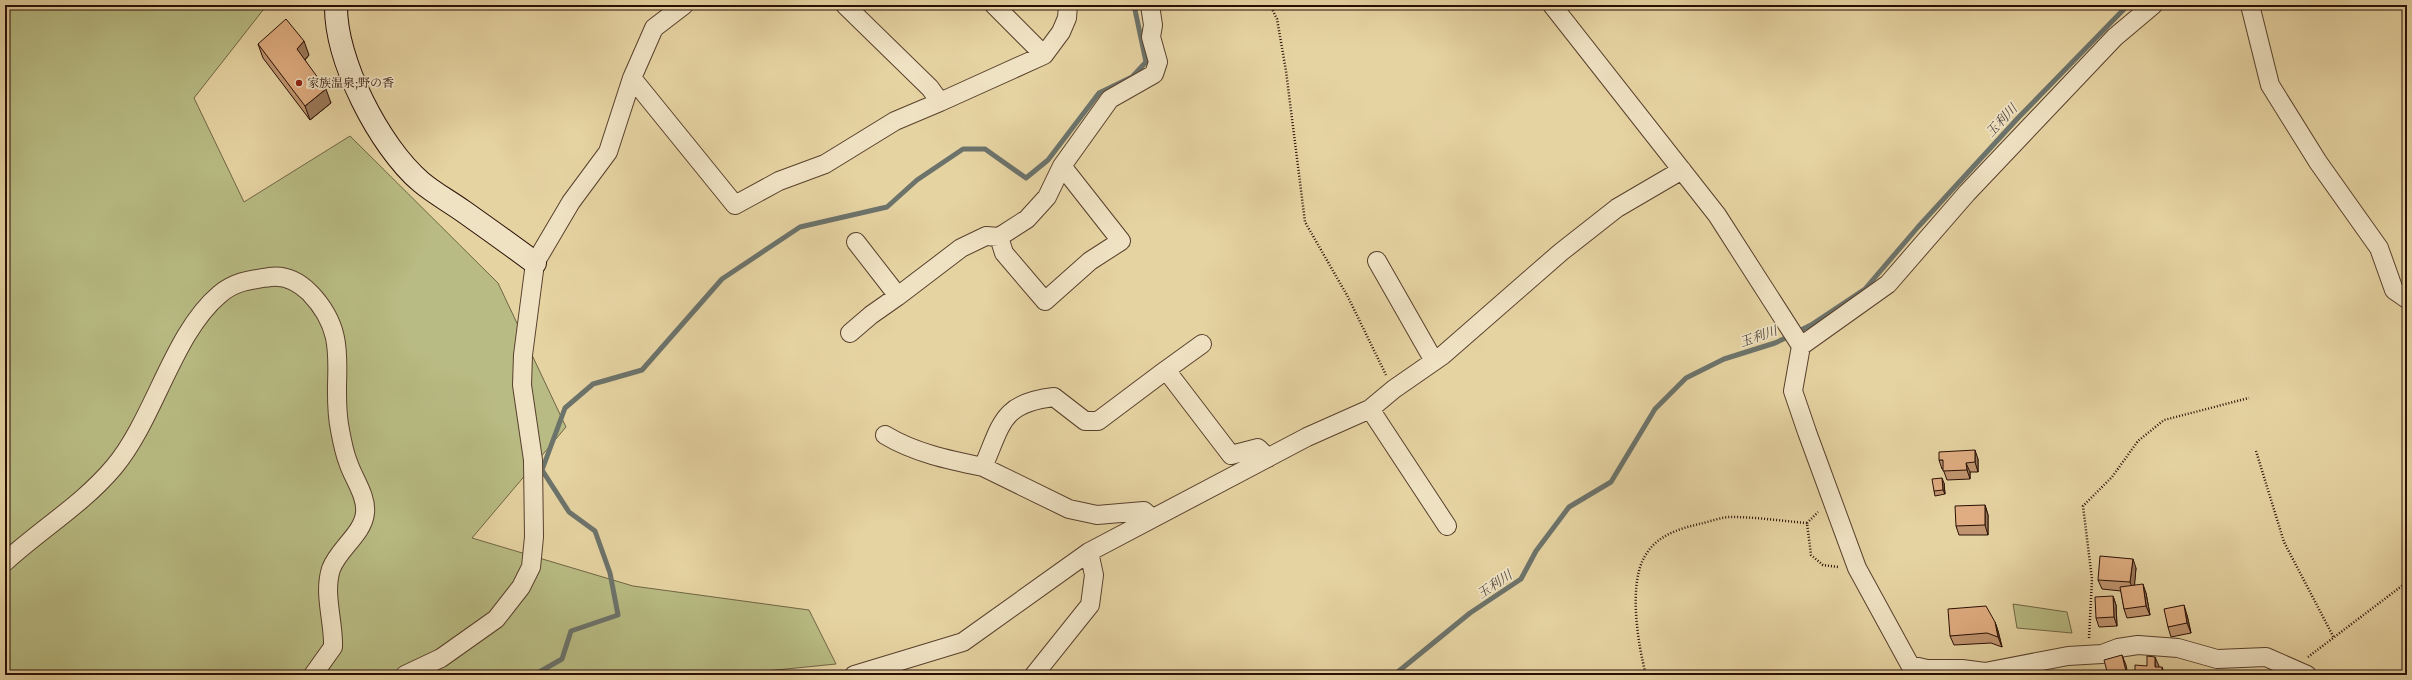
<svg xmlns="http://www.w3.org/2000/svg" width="2412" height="680" font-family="Vollkorn,'Noto Serif JP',serif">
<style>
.green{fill:#b8bb83;stroke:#706544}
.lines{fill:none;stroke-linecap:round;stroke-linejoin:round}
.stream{stroke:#6c736b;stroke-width:5}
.street-casing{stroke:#58402c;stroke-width:20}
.secondary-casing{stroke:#290f05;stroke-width:24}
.path{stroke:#290f05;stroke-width:2.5;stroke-dasharray:1 2;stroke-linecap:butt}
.street{stroke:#efe2c3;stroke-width:18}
.secondary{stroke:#efe2c3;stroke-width:22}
.wall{fill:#c0956f;stroke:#290f05}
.shaded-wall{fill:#9c795a;stroke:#290f05}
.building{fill:#dfad81;stroke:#290f05}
.poi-dot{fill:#8f2418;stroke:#efe2c3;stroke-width:1.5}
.labels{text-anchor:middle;stroke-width:3.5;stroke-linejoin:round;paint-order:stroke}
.poi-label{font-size:12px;fill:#290f05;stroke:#efe2c3;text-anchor:start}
.water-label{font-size:13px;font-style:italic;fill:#504940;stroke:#efe2c3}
</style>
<rect width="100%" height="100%" fill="#e6d3a2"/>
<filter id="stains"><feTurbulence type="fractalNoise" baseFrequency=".005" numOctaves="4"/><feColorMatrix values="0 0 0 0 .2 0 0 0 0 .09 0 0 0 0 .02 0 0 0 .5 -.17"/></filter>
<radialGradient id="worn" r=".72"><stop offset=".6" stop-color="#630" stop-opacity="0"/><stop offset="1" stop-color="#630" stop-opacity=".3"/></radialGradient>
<path class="green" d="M5 5H267L194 98 244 202 350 136 498 283 566 427 472 538 633 586 809 610 836 664 726 675H5Z
M2013 604 2067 612 2072 633 2017 628Z"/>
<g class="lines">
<path class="stream" d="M1797 332 1811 325 1865 289 1918 227 2018 118 2128 5
M534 675 562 659 571 631 618 615 610 573 595 531 569 512 542 470 565 408 593 384 642 370 722 279 800 227 887 207 917 180 963 149H985L1026 178 1048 160 1099 93 1132 77 1146 62 1134 5
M1394 675 1470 613 1521 579 1536 551 1569 507 1611 482 1655 409 1686 378 1724 359 1775 343 1790 336"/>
<g class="street-casing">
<path id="street" d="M845 5 930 88 940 102 1044 55 1061 32 1067 18 1068 5
M994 5 1044 55
M1552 5 1717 215 1801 346
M2153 5 2115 37 1967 193 1888 284 1801 346 1793 391 1807 432 1857 568 1910 665 1927 669H1962L1985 672 2068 656 2102 654 2118 648 2138 645 2178 648 2217 659 2266 657 2307 675
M2250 5 2270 85 2318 162 2379 248 2394 290 2407 299
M632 78 735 205 779 181 825 164 895 121 940 102
M1062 166 1121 241 1090 261 1045 301 1004 253 999 237 1027 219 1047 197 1062 166 1110 99 1154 74 1158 62 1151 37 1153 25 1150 5
M856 242 898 296 961 248 986 236 999 237
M1377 261 1434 361
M850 333 871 315 898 296
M1166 370 1202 344
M1370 409 1447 526
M885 435C915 453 949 460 983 467
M1152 518 1144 511 1097 515 1069 509 983 467C1002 424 1001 403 1054 397L1085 421H1098L1166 370 1231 455 1258 448 1268 458
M5 562C41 529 83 504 114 467 155 418 173 333 220 294 235 281 251 280 270 277 285 275 299 282 310 293 354 339 329 377 340 430 342 441 344 452 348 462 353 478 367 496 365 513 363 534 338 549 331 569 323 594 334 622 333 647L313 675
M405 675 441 658 496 619 521 587 531 567 534 537 533 460 522 385 523 355 535 263 571 202 608 152 632 78 654 28 684 5
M854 675 963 642 1089 552 1307 437 1370 409 1394 389 1443 355 1561 252 1617 208 1682 170
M1034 675 1090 605 1094 575 1089 552"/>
</g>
<g class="secondary-casing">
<path id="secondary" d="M336 5C335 60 379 146 421 182 434 193 449 201 463 211 487 228 511 245 535 263"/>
</g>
<path class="path" d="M1270 5 1277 19 1286 71 1305 222 1348 297 1386 375
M2256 451 2284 542 2334 638
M1807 523 1818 512
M2089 638 2092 579 2083 506 2112 477 2138 441 2164 420 2249 398
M2308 657 2407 582
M1646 675C1638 645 1628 584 1645 556 1656 536 1678 529 1699 524 1709 522 1721 517 1731 517 1756 517 1782 521 1807 523L1811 555 1823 565 1838 567"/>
<use href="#street" class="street"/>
<use href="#secondary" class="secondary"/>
</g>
<path class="wall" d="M258 44 309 55 305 60 331 103 310 120 263 58Z
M1978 459V472H1970V479L1947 480 1943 469H1942L1939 460Z
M1944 483 1945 494 1935 496 1934 491Z
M1985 505 1988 515V535H1959L1956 526Z
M2136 568 2134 585 2146 593 2150 615 2127 618 2124 609 2121 591 2102 589 2098 580Z
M2113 596 2116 605 2117 626 2099 627 2096 618Z
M2187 615 2191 633 2171 637 2168 627Z
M1995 622 1998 631 2002 647 1991 643 1954 645 1950 636Z"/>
<path class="shaded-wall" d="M304 41 309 55 302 63 297 49Z
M326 89 331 103 310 120 305 106Z
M1975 450 1978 459V472L1975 462Z
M1966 463 1970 472V479L1967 470Z
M1942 478 1944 483 1945 494 1943 490Z
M1985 505 1988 515V535L1985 525Z
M2133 559 2136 568 2134 592 2130 582Z
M2143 584 2146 593 2150 615 2146 606Z
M2113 596 2116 605 2117 626 2114 617Z
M2184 605 2187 615 2191 633 2187 623Z
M1995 622 1998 631 2002 647 1998 637Z
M2122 655 2126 665 2128 675H2127Z
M2155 657 2159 666 2158 675 2155 667Z
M2162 667 2165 675H2162Z"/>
<path class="building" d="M286 19 304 41 297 49 326 89 305 106 258 44Z
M1975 450V462L1966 463 1967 470 1943 471V460H1939V452Z
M1942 478 1943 490 1934 491 1932 479Z
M1985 505V525L1956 526 1955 506Z
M2100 556 2133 559 2130 582 2098 580Z
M2143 584 2146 606 2124 609 2120 587Z
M2113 596 2114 617 2096 618 2095 597Z
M2184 605 2187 623 2168 627 2164 609Z
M1986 606 1995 622 1998 637 1987 633 1950 636 1948 609Z
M2122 655 2127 675H2108L2104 660Z
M2147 656 2155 657V667H2162V675H2135V665L2147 666Z
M1886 673 1900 675H1885Z"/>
<circle class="poi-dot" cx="299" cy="83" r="4"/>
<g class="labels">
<g class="poi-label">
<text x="307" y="87">家族温泉;野の香</text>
</g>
<g class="water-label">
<text transform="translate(2001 120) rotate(-47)" y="5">玉利川</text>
<text transform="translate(1758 336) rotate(-19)" y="5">玉利川</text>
<text transform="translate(1494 584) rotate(-34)" y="5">玉利川</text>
</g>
</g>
<rect width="2412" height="680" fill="none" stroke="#e6d3a2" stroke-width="20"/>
<rect x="6" y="6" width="2400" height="668" fill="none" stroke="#290f05" stroke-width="2"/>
<rect x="10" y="10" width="2392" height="660" fill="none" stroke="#290f05"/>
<rect width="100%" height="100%" filter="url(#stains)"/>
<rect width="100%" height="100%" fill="url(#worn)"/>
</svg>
